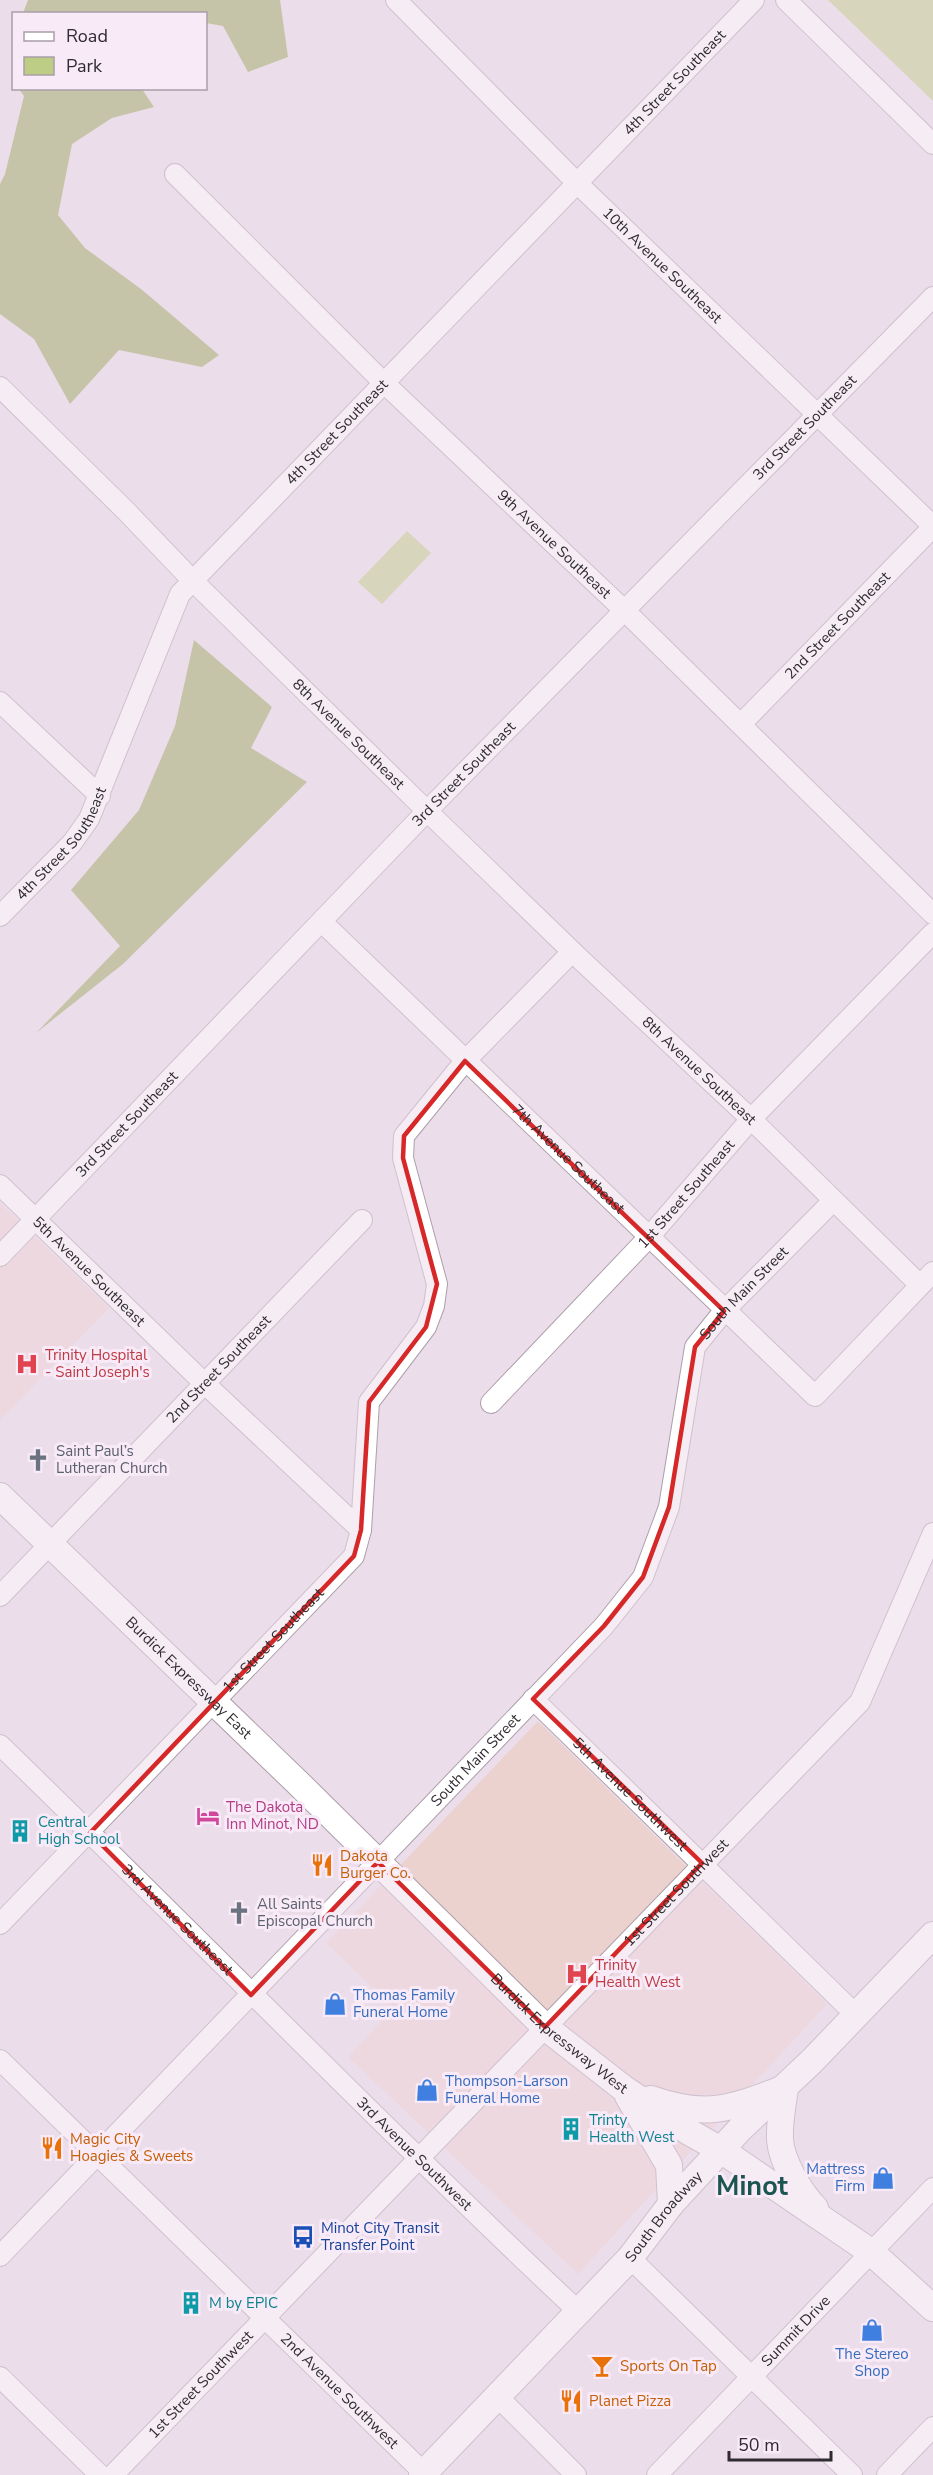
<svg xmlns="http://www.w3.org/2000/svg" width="933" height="2475" font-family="'Nunito Sans',sans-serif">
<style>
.medical{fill:#ecd2ce}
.green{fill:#becd85}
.forest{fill:#96a659}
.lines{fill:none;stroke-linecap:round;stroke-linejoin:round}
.minor-casing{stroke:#ad9fab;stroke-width:22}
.major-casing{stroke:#ad9fab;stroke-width:28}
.minor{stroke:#fff;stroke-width:20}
.major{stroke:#fff;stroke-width:26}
.marked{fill:none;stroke:#d62828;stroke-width:4.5;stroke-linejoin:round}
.labels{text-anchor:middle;stroke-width:6;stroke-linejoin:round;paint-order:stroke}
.street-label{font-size:15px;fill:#302b30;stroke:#f9eaf8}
.health-label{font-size:15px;fill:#be3a42;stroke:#f9eaf8;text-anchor:start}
.worship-label{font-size:15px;fill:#5b616d;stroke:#f9eaf8;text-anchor:start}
.hotel-label{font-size:15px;fill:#b23c85;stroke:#f9eaf8;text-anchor:start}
.culture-label{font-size:15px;fill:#0d838f;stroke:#f9eaf8;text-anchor:start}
.food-label{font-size:15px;fill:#c56008;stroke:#f9eaf8;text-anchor:start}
.shop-label{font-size:15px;fill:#366cbe;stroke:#f9eaf8;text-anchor:start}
.transit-label{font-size:15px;fill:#164399;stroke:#f9eaf8;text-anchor:start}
.town-label{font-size:27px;font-weight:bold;fill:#1b5550;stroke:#f9eaf8}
</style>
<rect width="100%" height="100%" fill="#ecddeb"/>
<path class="medical" d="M0 1203 109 1308 0 1420Z
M538 1721 827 2004 578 2274 348 2057 394 2008 326 1943Z"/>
<path class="green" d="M828 0H933V101Z
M407 531 431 553 382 604 358 582Z"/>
<path class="forest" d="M28 0H280L288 57 248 72 223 26 206 23V14L138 12 136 14 23 13Z
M19 89H142L154 107 112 118 72 144 58 215 85 248 141 289 219 355 202 367 119 350 70 404 34 339 0 314V184L5 174 24 96Z
M194 640 272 707 251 748 307 782 123 964 36 1033 120 946 71 890 139 810 175 726Z"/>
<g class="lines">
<g class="minor-casing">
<g id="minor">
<path id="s1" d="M396 0 577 183 933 526"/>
<path d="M786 0 933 144"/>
<path id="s2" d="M175 174 383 382 624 610 933 914"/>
<path id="s3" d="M0 387 127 512 192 580 427 811 580 959 751 1119 920 1285"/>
<path d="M0 702 100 796"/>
<path id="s4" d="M741 724 933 527"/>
<path id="s5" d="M0 916 72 843 89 819 180 594 754 0"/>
<path id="s6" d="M322 922 815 1396 933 1272"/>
<path id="s7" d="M0 1185 203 1382 361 1530"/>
<path id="s8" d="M0 1256 427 811 933 297"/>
<path id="s9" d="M491 1403 649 1237 751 1119 933 933"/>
<path id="s10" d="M0 1596 362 1220"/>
<path id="s11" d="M533 1699 856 2015"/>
<path id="s12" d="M0 1745C194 1933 382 2127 579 2312"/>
<path id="s13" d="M0 1924 354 1556 361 1530 369 1402 426 1327 434 1306 437 1284 403 1158 404 1136 465 1061 572 952"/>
<path id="s14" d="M0 2060 426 2475"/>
<path id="s15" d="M0 2256 604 1626 643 1577 669 1507 695 1347 724 1311 833 1201"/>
<path d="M630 2258 852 2475"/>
<path d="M0 2377 100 2475"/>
<path d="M498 2397 576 2475"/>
<path id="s16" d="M113 2475 860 1702 933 1533"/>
<path id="s17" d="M657 2475 933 2188"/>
<path d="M887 2475 933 2427"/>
</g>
</g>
<g class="major-casing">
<g id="major">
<path id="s18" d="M0 1496 296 1781 545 2027 623 2088 689 2132 721 2150 871 2252 933 2308"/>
<path d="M628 2096 669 2165 671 2204"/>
<path d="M651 2099C707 2119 733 2108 785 2088 783 2104 779 2123 780 2140 782 2163 800 2192 815 2208"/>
<path id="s19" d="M422 2475 630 2258 671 2204 741 2128 812 2061 933 1935"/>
</g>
</g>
<use href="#minor" class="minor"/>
<use href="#major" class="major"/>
</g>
<path d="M0 0H933V2475H0ZM465 1061 724 1311 695 1347 669 1507 643 1577 604 1626 533 1699 702 1863 545 2027 378 1862 251 1995 90 1833 354 1556 361 1530 369 1402 426 1327 437 1284 403 1158 404 1136Z" fill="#ecddeb" fill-opacity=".55" fill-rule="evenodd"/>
<path class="marked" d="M465 1061 724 1311 695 1347 669 1507 643 1577 604 1626 533 1699 702 1863 545 2027 378 1862 251 1995 90 1833 354 1556 361 1530 369 1402 426 1327 437 1284 403 1158 404 1136Z"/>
<defs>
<g id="hospital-bare" transform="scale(1.8)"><path d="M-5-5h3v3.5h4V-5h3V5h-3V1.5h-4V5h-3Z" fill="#e0444e" stroke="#f9eaf8" stroke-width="2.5" paint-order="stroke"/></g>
<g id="church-bare" transform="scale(1.8)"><path d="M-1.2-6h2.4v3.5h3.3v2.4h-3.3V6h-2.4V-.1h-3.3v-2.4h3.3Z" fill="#6b7280" stroke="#f9eaf8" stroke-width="2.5" paint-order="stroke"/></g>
<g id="hotel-bare" transform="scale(1.8)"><path d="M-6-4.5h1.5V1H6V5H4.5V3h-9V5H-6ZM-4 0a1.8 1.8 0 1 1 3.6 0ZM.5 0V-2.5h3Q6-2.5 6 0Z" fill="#d1479c" stroke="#f9eaf8" stroke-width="2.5" paint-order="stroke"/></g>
<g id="building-bare" transform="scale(1.8)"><path d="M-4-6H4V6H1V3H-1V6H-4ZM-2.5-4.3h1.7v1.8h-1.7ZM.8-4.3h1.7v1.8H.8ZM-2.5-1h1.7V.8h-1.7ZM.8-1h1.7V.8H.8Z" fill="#0f9aa8" stroke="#f9eaf8" stroke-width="2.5" paint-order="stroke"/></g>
<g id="restaurant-bare" transform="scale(1.8)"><path d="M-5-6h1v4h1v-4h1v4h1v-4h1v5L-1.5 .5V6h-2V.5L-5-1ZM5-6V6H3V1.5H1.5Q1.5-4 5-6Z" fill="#e8710a" stroke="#f9eaf8" stroke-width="2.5" paint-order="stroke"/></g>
<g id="shop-bare" transform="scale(1.8)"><path d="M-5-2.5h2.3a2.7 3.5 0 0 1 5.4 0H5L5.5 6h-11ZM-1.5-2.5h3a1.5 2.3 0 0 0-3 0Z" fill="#3f7fe0" stroke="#f9eaf8" stroke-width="2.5" paint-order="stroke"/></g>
<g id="bus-bare" transform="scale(1.8)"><path d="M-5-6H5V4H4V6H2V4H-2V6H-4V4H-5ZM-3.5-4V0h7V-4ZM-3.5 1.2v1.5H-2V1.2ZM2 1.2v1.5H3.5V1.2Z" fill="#1a4fb4" stroke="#f9eaf8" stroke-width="2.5" paint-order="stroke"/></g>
<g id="bar-bare" transform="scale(1.8)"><path d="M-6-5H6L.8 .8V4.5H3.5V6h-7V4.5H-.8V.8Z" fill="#e8710a" stroke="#f9eaf8" stroke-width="2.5" paint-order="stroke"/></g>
</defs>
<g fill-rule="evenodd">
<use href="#hospital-bare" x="27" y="1364"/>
<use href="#church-bare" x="38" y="1460"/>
<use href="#hotel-bare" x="208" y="1816"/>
<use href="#building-bare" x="20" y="1831"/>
<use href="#restaurant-bare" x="322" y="1865"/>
<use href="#church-bare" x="239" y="1913"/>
<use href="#hospital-bare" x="577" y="1974"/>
<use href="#shop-bare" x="335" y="2004"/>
<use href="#shop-bare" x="427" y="2090"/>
<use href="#building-bare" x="571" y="2129"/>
<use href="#restaurant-bare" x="52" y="2148"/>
<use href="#shop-bare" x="883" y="2178"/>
<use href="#bus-bare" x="303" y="2237"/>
<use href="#building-bare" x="191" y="2303"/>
<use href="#shop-bare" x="872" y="2330"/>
<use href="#bar-bare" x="602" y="2366"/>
<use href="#restaurant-bare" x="571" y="2401"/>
</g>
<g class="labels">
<g class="street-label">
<text dy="5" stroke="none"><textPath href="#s5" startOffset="1086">4th Street Southeast</textPath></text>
<text dy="5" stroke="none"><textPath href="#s1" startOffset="376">10th Avenue Southeast</textPath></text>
<text dy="5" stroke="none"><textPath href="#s8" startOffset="1155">3rd Street Southeast</textPath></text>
<text dy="5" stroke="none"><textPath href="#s5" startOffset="600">4th Street Southeast</textPath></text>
<text dy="5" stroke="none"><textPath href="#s2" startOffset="530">9th Avenue Southeast</textPath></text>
<text dy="5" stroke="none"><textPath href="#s4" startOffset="138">2nd Street Southeast</textPath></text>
<text dy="5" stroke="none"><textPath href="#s3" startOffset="492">8th Avenue Southeast</textPath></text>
<text dy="5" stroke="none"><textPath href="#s8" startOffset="669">3rd Street Southeast</textPath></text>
<text dy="5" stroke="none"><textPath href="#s5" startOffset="96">4th Street Southeast</textPath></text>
<text dy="5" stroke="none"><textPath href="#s3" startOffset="978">8th Avenue Southeast</textPath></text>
<text dy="5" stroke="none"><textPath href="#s8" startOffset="183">3rd Street Southeast</textPath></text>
<text dy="5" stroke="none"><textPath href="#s6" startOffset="342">7th Avenue Southeast</textPath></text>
<text dy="5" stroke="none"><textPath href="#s9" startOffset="286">1st Street Southeast</textPath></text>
<text dy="5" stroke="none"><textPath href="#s7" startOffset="124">5th Avenue Southeast</textPath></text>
<text dy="5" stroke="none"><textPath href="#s15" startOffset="1245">South Main Street</textPath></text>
<text dy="5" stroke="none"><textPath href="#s10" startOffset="315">2nd Street Southeast</textPath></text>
<text dy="5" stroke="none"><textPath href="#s13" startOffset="394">1st Street Southeast</textPath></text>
<text dy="5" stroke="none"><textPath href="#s18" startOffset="262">Burdick Expressway East</textPath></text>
<text dy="5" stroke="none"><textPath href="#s15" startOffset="687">South Main Street</textPath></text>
<text dy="5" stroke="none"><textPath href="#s11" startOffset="136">5th Avenue Southwest</textPath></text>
<text dy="5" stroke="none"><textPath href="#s16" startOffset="810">1st Street Southwest</textPath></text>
<text dy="5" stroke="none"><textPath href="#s12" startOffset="249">3rd Avenue Southeast</textPath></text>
<text dy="5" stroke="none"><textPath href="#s18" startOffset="776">Burdick Expressway West</textPath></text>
<text dy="5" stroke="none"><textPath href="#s12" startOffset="582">3rd Avenue Southwest</textPath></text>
<text dy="5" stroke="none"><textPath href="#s19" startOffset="354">South Broadway</textPath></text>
<text dy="5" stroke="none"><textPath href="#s17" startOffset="200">Summit Drive</textPath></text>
<text dy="5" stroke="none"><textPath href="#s16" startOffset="126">1st Street Southwest</textPath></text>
<text dy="5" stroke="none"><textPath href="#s14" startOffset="474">2nd Avenue Southwest</textPath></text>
</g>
<g class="health-label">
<text x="45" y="1360">Trinity Hospital<tspan x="45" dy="17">- Saint Joseph's</tspan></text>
<text x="595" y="1970">Trinity<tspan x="595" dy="17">Health West</tspan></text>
</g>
<g class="worship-label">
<text x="56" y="1456">Saint Paul’s<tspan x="56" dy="17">Lutheran Church</tspan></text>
<text x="257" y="1909">All Saints<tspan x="257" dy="17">Episcopal Church</tspan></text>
</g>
<g class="hotel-label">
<text x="226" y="1812">The Dakota<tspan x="226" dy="17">Inn Minot, ND</tspan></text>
</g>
<g class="culture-label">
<text x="38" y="1827">Central<tspan x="38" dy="17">High School</tspan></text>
<text x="589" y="2125">Trinty<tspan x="589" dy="17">Health West</tspan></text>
<text x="209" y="2308">M by EPIC</text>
</g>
<g class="food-label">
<text x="340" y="1861">Dakota<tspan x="340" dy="17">Burger Co.</tspan></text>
<text x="70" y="2144">Magic City<tspan x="70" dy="17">Hoagies &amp; Sweets</tspan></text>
<text x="620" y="2371">Sports On Tap</text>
<text x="589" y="2406">Planet Pizza</text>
</g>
<g class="shop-label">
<text x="353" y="2000">Thomas Family<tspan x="353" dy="17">Funeral Home</tspan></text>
<text x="445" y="2086">Thompson-Larson<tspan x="445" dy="17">Funeral Home</tspan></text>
<text x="865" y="2174" text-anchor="end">Mattress<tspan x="865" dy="17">Firm</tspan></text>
<text x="872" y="2359" text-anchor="middle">The Stereo<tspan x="872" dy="17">Shop</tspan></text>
</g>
<g class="transit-label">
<text x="321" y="2233">Minot City Transit<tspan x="321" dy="17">Transfer Point</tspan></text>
</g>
<g class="town-label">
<text x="752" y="2195">Minot</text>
</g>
</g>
<rect x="12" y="12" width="195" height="78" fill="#f9eaf8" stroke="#a99ea8" stroke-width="1.5"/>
<rect x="24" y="32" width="30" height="9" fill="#ffffff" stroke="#a99ea8" stroke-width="1.5"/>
<text x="66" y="42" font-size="18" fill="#302b30">Road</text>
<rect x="24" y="57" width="30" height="18" fill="#becd85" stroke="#a99ea8" stroke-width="1.5"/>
<text x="66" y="72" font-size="18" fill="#302b30">Park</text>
<path d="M729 2451v9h102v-9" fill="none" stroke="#302b30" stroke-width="3"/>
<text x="738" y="2451" font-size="18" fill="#302b30" stroke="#f9eaf8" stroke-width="4.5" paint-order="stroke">50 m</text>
</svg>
